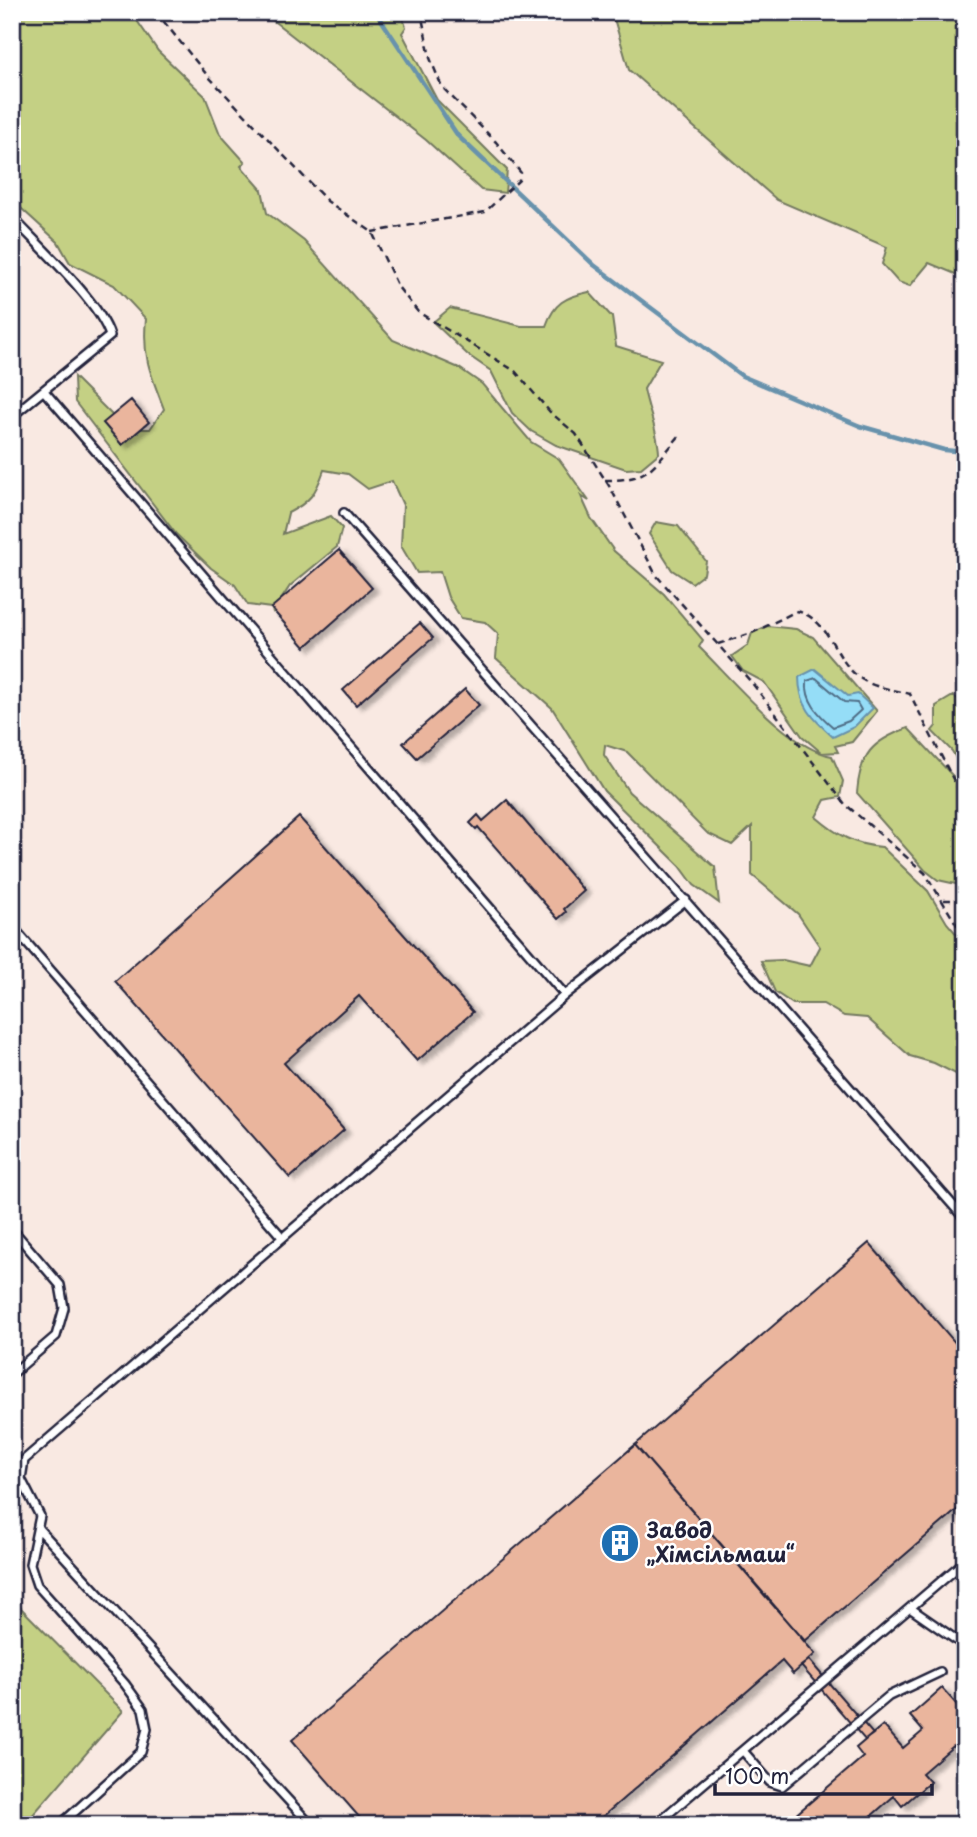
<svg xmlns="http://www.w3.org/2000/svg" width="977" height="1837" font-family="'Playpen Sans',sans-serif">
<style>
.green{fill:#c4d084;stroke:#737960;stroke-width:2}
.water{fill:#95ddf7;stroke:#6792ac;stroke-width:2}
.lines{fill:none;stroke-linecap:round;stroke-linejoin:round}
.shore{stroke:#506d86;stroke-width:2}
.stream{stroke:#6792ac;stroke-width:4.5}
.building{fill:#eab59d;stroke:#22223b;stroke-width:2;filter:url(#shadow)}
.lane-casing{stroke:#22223b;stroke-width:12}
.path{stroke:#22223b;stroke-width:2.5;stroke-dasharray:7 5;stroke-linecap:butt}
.lane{stroke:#fff;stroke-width:7}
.labels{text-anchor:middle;stroke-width:5;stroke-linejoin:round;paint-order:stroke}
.poi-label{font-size:21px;font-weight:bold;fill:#22223b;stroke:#fff;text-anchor:start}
</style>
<defs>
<filter id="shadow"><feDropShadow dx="6" dy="3.5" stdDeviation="2" flood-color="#0004"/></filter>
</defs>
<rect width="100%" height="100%" fill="#f9e9e2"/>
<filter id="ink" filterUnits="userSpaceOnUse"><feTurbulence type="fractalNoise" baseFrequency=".0143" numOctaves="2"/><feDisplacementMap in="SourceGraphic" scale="14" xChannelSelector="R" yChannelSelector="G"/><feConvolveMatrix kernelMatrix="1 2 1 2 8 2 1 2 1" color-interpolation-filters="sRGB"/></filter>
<g filter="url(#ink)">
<path class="green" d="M12 12H131L158 51 205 96 220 134 245 162 241 166 262 190 267 213 304 241 393 340 459 368 482 384 531 442 559 459 589 501 581 496 591 518 614 551 664 594 703 640 699 647C732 679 788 748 832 756L843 781 840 797 825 800 816 817C837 835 854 845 882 847L928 891 947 923 965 944V1082L958 1075 934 1063 910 1056 867 1018 844 1016 823 1004H793L775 992 761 961 783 960 810 966 820 947 798 914 752 875V826L732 845 707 833 627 752 605 745 604 755 629 792 715 867 719 903 694 885 680 866 604 791 552 708 496 658 498 634 485 622 461 618 448 597 440 572 417 573 401 546 403 505 392 481 368 489 348 474 324 470C316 493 310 502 288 513L283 534 331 516 342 528 337 547 290 586 273 612 271 608 248 605 235 585 211 568 176 534 75 402 74 377 126 429H150L164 409C151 375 142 357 146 319L114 285 70 263 58 242 12 200Z
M262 12H401L406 27 402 33 437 100 507 170 505 193 481 190 426 140Z
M598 12H965V278L929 263 910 286 898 282 882 264 887 247 777 200 629 70 615 22Z
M589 292 612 317 616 346 661 360 644 389C648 410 658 432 659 453L641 468 626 469 556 445 531 431 512 413 491 371 468 355 433 322 450 308 521 326H546C554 303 565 297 589 292Z
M656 522 678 526 706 561 704 574 692 583 672 570 649 534Z
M767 626 796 629 813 637 877 711 852 742 835 746 838 752 822 753 802 736 764 682 743 671 732 656 748 645 752 633Z
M953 696 965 703V774L952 751 932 731 936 726V706Z
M908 728 965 789V886L938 880 925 870 857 793C860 754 872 741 908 728Z
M12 1599 123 1711 24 1825H12Z"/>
<path class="water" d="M815 669 848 696 858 694 873 708 854 727 833 737C813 719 799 705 799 677Z"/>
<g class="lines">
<path class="shore" d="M816 678 844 702 857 703 861 710 849 721 833 727C819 715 805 701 807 681Z"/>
<path class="stream" d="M376 12 458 136 594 265 742 376 860 426 944 450 965 452"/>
</g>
<path class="building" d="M131 400 149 422 122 445 103 423Z
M339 550 372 588 305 647 271 608Z
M420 623 433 638 356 705 343 690Z
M465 689 479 705 417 758 403 743Z
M507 800 584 891 564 909 566 912 558 919 478 827 476 829 470 823 478 815 483 821Z
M299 817 473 1012 417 1061 359 996 284 1063 344 1130 290 1178 115 981Z
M869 1243 965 1354V1503L805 1641 635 1445Z
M635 1445 815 1654 793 1674 782 1661 593 1825H366L292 1740Z
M809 1660 873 1734 865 1740 801 1666Z
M942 1688 965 1714V1736L922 1773 930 1782 902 1806 894 1796 861 1825H799L793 1817 863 1757 856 1748 883 1725 903 1748 923 1731 910 1716Z"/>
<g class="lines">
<g class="lane-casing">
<path id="lane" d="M12 217C38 245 100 302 110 336L12 416
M44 391 565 995
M344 513 965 1219
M12 926 281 1236
M12 1077V1083
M12 1229 60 1285 64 1308 56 1336 12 1374
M38 1528 311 1825
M910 1608 965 1646
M744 1752 770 1782 782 1786 889 1696 940 1672
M60 1825 141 1752 147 1729 143 1709 125 1684 37 1585 30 1564 40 1516 21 1479 24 1460 565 995 686 900
M655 1825 965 1561"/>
</g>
<path class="path" d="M156 12 207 75 327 201 372 232 398 287 418 312 515 371 550 412 576 434 611 489 656 575 752 683 845 804 925 873 965 938
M372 232 485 212 519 180 521 173 496 142 442 87 430 58 421 12
M605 480C650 481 654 465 681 434
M718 644 752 633 797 611C833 621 833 662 863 680 875 688 896 690 910 694L965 803
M944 900H965"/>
<use href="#lane" class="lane"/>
</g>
</g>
<defs>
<g id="building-disc" transform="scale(2.0125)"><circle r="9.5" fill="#1f6fb2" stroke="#fff"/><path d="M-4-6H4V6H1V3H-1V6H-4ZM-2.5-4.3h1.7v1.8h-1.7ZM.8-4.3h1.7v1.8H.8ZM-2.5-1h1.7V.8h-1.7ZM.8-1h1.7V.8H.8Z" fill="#fff"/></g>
</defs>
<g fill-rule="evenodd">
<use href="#building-disc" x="620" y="1543"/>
</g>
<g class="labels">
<g class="poi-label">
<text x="647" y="1538">Завод<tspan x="647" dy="24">„Хімсільмаш“</tspan></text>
</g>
</g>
<rect width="977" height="1837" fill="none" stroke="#fff" stroke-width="42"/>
<rect x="21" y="21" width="935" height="1795" fill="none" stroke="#22223b" stroke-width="2.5" filter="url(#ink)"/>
<path d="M715 1784v10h217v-10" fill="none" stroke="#22223b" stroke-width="3.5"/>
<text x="725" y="1784" font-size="21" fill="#22223b" stroke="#ffffff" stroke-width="5" paint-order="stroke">100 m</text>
</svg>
